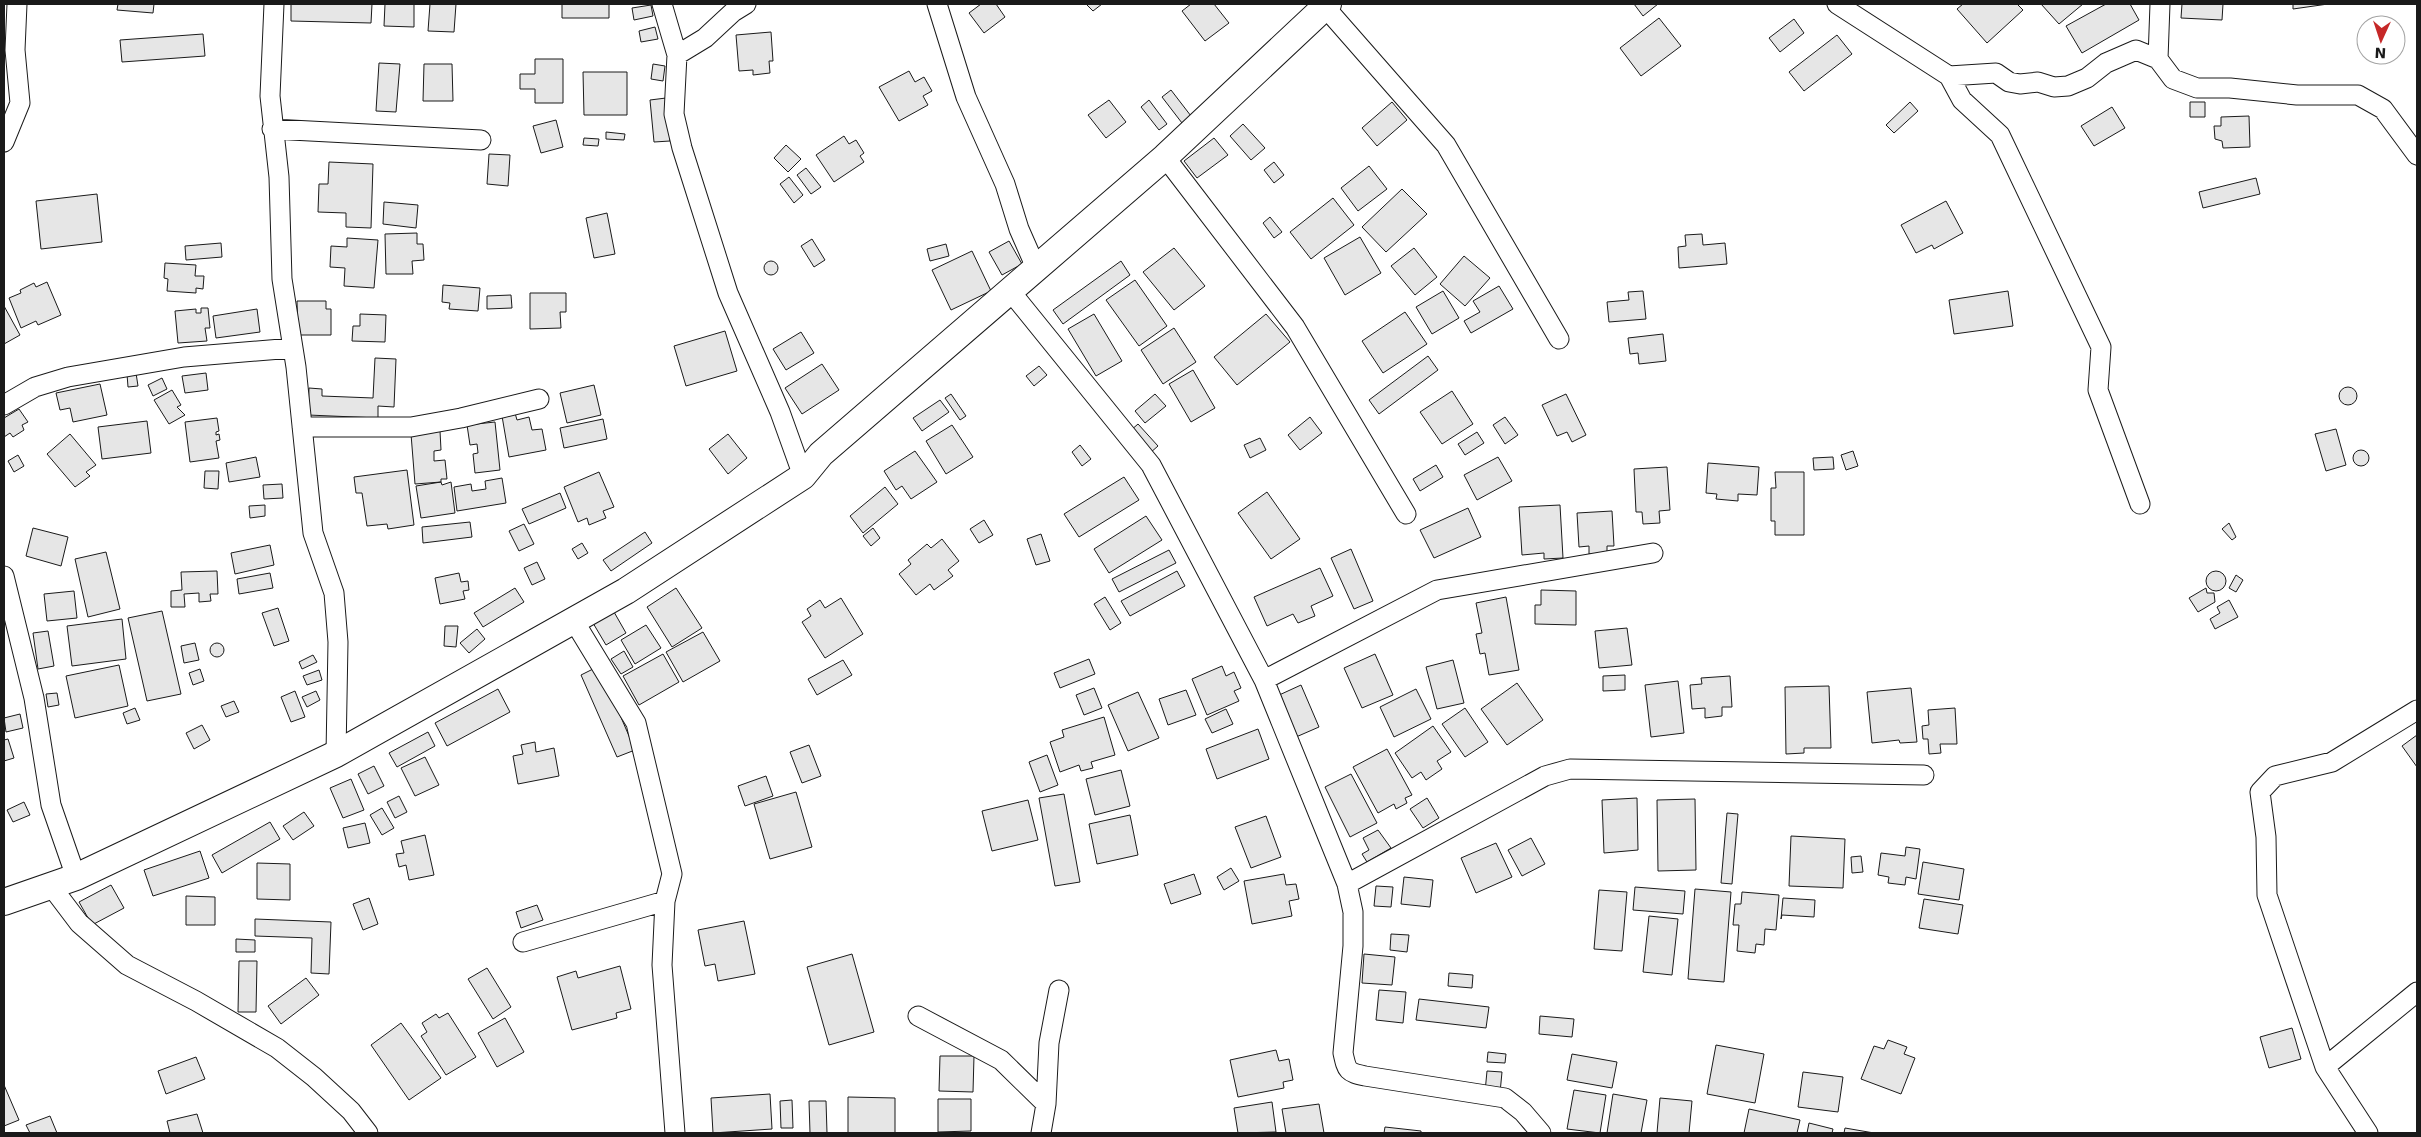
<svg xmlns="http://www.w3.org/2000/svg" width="2421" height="1137" font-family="'DejaVu Sans',sans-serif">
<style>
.building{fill:#e6e6e6;stroke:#1a1a1a}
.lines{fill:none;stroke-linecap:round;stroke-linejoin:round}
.street-casing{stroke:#1a1a1a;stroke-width:21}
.secondary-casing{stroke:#1a1a1a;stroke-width:28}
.street{stroke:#fff;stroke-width:19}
.secondary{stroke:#fff;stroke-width:26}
</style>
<rect width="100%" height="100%" fill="#fff"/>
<path class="building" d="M118 4H154L153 13 117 10Z
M291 4H372L371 23 291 21Z
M385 4H414V27L384 26Z
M430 4H456L454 32 428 31Z
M562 4H609V18H562Z
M981 4H996L1005 17 984 33 969 13Z
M1086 4H1102L1093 11Z
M1191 4H1214L1229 23 1205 41 1182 11Z
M1634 4H1658L1643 16Z
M1963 4H2017L2023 10 1987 43 1957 9Z
M2041 4H2083L2059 24Z
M2106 4H2130L2139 20 2082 53 2066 26Z
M2182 4H2223L2222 20 2181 18Z
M2293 4H2328L2293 9Z
M651 5 653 16 634 20 632 8Z
M1659 18 1681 46 1641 76 1620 48Z
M1794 19 1804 33 1780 52 1769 38Z
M655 27 658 39 641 42 639 31Z
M771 32 773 61H769L770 73 753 75V70L739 71 736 35Z
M203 34 205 56 122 62 120 40Z
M1837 35 1852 54 1804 91 1789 72Z
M535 59H563V103H535V89H520V74H535Z
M379 63 400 64 396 112 376 111Z
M424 64H452L453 101H423Z
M653 64 665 66 663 81 651 79Z
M909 71 915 82 924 77 932 91 923 96 928 105 899 121 879 87Z
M583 72H627V115H584Z
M1171 90 1191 116 1182 123 1162 97Z
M666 98 670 141 654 142 650 100Z
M1109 100 1126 122 1106 138 1088 115Z
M1149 100 1167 124 1159 130 1141 107Z
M1392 102 1407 120 1377 146 1362 128Z
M1910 102 1918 111 1894 133 1886 125Z
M2190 102H2205V117H2190Z
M2112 107 2125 128 2094 146 2081 126Z
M2249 116 2250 147 2223 148 2222 141 2215 139 2214 126H2221V117Z
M556 120 563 147 541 153 533 126Z
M1243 124 1265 148 1251 160 1230 136Z
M606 132 625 134 624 140 606 139Z
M844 136 849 144 856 140 864 153 860 156 864 162 834 182 816 155Z
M584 138 599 139 598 146 583 145Z
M1214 138 1228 155 1197 178 1184 161Z
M786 145 801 159 788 172 774 158Z
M489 154 510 155 508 186 487 184Z
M329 162 373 164 371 228 346 227V213L318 212 319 184H328Z
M1274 162 1284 175 1274 183 1264 170Z
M1369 166 1387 189 1358 211 1341 188Z
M806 168 821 187 811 194 797 175Z
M789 177 803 195 794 203 780 184Z
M2256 178 2260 194 2203 208 2199 192Z
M1402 189 1427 214 1386 252 1362 227Z
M97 194 102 242 41 249 36 201Z
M1333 198 1354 225 1311 259 1290 232Z
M1946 201 1963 233 1934 249 1932 245 1916 253 1901 225Z
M384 202 418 205 416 228 383 224Z
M607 213 615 254 594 258 586 218Z
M1270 217 1282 232 1274 238 1263 223Z
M417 233V244H423L424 260 412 261 413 274H386L385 234Z
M1702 234 1703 245 1725 243 1727 264 1679 268 1678 247 1686 246 1685 235Z
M1360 237 1381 273 1345 295 1324 258Z
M347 238 378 240 374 288 344 286 345 268 330 267 331 246 347 247Z
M812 239 825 260 814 267 801 246Z
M1009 241 1022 264 1002 275 989 252Z
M221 243 222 257 186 260 185 246Z
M946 244 949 256 930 261 927 249Z
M1174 248 1205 286 1174 310 1143 272Z
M1414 248 1437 277 1415 295 1391 266Z
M972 251 991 291 951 310 932 270Z
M1464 256 1490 278 1465 306 1440 284Z
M1121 261 1130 275 1063 324 1053 310Z
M764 268a7 7 0 1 1 14 0a7 7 0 1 1-14 0Z
M165 263 196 265 195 276H204L203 289 196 288V293L167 291 168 279 164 278Z
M1135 280 1167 326 1139 346 1106 300Z
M47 282 61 315 38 325 36 321 21 328 9 298 21 293 20 290 34 283 36 287Z
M443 285 480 288 478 311 449 309 450 303 442 302Z
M1499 286 1513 309 1471 333 1464 321 1480 312 1473 301Z
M1443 291 1459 318 1432 334 1416 307Z
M1643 291 1646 319 1609 322 1607 302 1629 300 1628 292Z
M2008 291 2013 326 1954 334 1949 300Z
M530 293H566V312H560L561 328 530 329Z
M511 295 512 308 487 309V296Z
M297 301H326V309H331V335H298Z
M4 306 20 335 4 344Z
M201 308H208L210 328H205L207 341 178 343 175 311 196 309V313H201Z
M257 309 260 332 216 338 213 316Z
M1405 312 1427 344 1383 373 1362 341Z
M360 314 386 315 385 342 352 341 353 326H360Z
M1094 314 1122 361 1096 376 1068 329Z
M1266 314 1290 342 1237 385 1214 357Z
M1174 328 1196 362 1163 384 1141 350Z
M725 331 737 371 686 386 674 346Z
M801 332 814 353 786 370 773 349Z
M1663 334 1666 361 1639 364 1638 353 1630 354 1628 338Z
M1428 356 1438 370 1379 414 1369 400Z
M375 358 396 359 394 407 378 406V418L308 415 309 388 322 389V396L373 398Z
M822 364 839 390 802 414 785 388Z
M1039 366 1047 375 1034 386 1026 376Z
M1193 370 1215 408 1191 422 1169 384Z
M136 373 138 386 128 387 127 374Z
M206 373 208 390 185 393 182 376Z
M162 378 167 389 153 396 148 385Z
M100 384 107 415 73 422 70 408 60 410 56 393Z
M594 385 601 415 567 423 560 393Z
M2339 396a9 9 0 1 1 18 0a9 9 0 1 1-18 0Z
M172 390 181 405 177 407 185 415 169 424 154 400Z
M1452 391 1473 424 1442 444 1420 412Z
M951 394 966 416 960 420 945 398Z
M1155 394 1166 406 1145 423 1135 411Z
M1566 394 1586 435 1572 442 1567 432 1557 436 1542 405Z
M940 400 949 412 922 431 913 418Z
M19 409 28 422 22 425 24 430 13 437 10 433 4 437V418Z
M515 413 517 420 529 417 532 430 542 429 546 450 509 457 502 416Z
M1310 417 1322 433 1300 450 1288 435Z
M1505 417 1518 435 1505 444 1493 425Z
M217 418 219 431 216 432V435L219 434 220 440 216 441 219 458 190 462 185 422Z
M603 419 607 439 564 448 560 428Z
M147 421 151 453 102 459 98 427Z
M495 422 500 470 475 473 473 454 478 453 477 444 470 445 467 425Z
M1138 424 1158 446 1150 453 1130 431Z
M952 425 973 457 946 474 926 441Z
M2336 429 2346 465 2326 471 2315 434Z
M440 431 441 450 434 451V461L445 460 447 479H441V482L415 484 411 434Z
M1477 432 1484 443 1465 455 1458 444Z
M70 434 96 465 86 472 90 476 75 487 47 454Z
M728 434 747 458 728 474 709 449Z
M1260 438 1266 450 1250 458 1244 445Z
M1080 445 1091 459 1082 466 1072 452Z
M2353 458a8 8 0 1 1 16 0a8 8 0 1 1-16 0Z
M915 451 937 482 911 499 902 486 896 490 884 471Z
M1853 451 1858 466 1846 470 1841 455Z
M18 455 24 466 14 472 8 461Z
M256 457 260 477 229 482 226 463Z
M1498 457 1512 481 1477 500 1464 475Z
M1833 457 1834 469 1814 470 1813 458Z
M1708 463 1759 467 1757 495 1738 494V501L1716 499 1717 494 1706 493Z
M1436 465 1443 477 1420 491 1413 479Z
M1667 467 1670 510 1659 511 1660 523 1643 524 1642 512H1636L1634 469Z
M407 470 414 525 388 529 387 524 367 526 362 493H356L354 477Z
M205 471H219L218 489 204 488Z
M599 472 614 507 603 511 606 518 589 525 587 518 578 522 564 487Z
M1775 472H1804V535H1775V521H1771V488H1776Z
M1124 477 1139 500 1079 537 1064 514Z
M502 478 506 503 457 511 454 487 471 484 472 491 486 489 485 481Z
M441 482 442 485 451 482 455 513 421 518 416 486Z
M282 484 283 498 264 499 263 485Z
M885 487 898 504 863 533 850 516Z
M1267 492 1300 539 1271 559 1238 513Z
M560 493 566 508 529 524 522 509Z
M265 505V516L250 518 249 506Z
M1560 505 1563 558 1544 559V553L1522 555 1519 507Z
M1468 508 1481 537 1434 558 1420 530Z
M1612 511 1614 546H1607V554H1589V546L1579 547 1577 513Z
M1146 516 1162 540 1109 573 1094 549Z
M984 520 993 535 979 543 970 529Z
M470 522 472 537 423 543 422 527Z
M2229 523 2236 537 2232 540 2222 529Z
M524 524 534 544 519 551 509 531Z
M33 528 68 537 61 566 26 556Z
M873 528 880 538 871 546 863 536Z
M645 532 652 543 611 571 603 560Z
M1041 534 1050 561 1036 565 1027 539Z
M942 539 959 561 948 570 953 576 934 590 930 584 916 595 899 574 911 564 908 560 927 544 931 548Z
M582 543 588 553 578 559 572 549Z
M270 545 274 565 235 574 231 553Z
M1351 549 1373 601 1354 609 1331 558Z
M1169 550 1176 563 1119 592 1112 579Z
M106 552 120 609 88 617 75 559Z
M537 562 545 579 532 585 524 568Z
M1320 568 1333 596 1311 606 1315 616 1298 623 1293 614 1267 626 1254 597Z
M2206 581a10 10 0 1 1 20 0a10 10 0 1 1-20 0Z
M217 571 218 594H210L211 601 199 602V593L184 594 185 607H171V591L182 590 181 572Z
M1177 571 1185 586 1130 616 1121 601Z
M270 573 273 588 239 594 237 579Z
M459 573 461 582 468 581 469 590 463 591 465 599 440 604 435 578Z
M2236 575 2243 580 2236 592 2229 588Z
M515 588 524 602 483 627 474 613Z
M676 588 702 628 672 647 647 607Z
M2206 588 2207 593H2214L2215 602 2198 612 2189 598Z
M1541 590 1576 591V625L1535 624V605H1541Z
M74 591 77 618 47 621 44 594Z
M1105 597 1121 623 1110 630 1094 604Z
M1506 597 1519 670 1489 675 1485 653 1480 654 1476 634 1482 633 1476 603Z
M841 598 863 634 825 658 802 622 811 616 807 609 820 600 825 608Z
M2229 600 2238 617 2215 629 2210 619 2220 613 2217 607Z
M278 608 289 641 274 646 262 613Z
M162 611 181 694 147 701 128 618Z
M614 612 626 633 606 645 593 623Z
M122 619 126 659 72 666 67 626Z
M646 625 661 648 635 664 621 640Z
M445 626H458L456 647 444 646Z
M1627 628 1632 665 1599 668 1595 631Z
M477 629 485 639 469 653 460 643Z
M48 631 54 666 38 669 33 633Z
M703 632 720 661 683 682 666 652Z
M210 650a7 7 0 1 1 14 0a7 7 0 1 1-14 0Z
M195 643 199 660 184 663 181 646Z
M624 651 633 667 621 674 611 659Z
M663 654 679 682 639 705 623 676Z
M1375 654 1393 695 1362 708 1344 668Z
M313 655 317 662 302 669 299 662Z
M1089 659 1095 674 1060 688 1054 673Z
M843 660 852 675 817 695 808 679Z
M1453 660 1464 703 1437 709 1426 667Z
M119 665 128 706 75 718 66 676Z
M599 666 635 750 617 757 581 675Z
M1222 666 1226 676 1234 672 1241 688 1234 691 1239 701 1207 715 1192 679Z
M200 669 204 681 193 685 189 673Z
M319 670 322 680 307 685 303 676Z
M1625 675V690L1603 691V676Z
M1730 676 1732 707H1722V716L1705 718V708L1692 709 1690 685 1702 684 1701 678Z
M1678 681 1684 733 1651 737 1645 685Z
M1517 683 1543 720 1507 745 1481 709Z
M1301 685 1319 727 1296 737 1277 696Z
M1829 686 1831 748H1804V753L1786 754 1785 687Z
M1094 688 1102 708 1084 715 1076 695Z
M1911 688 1917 742 1900 743 1899 740 1872 743 1867 692Z
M498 689 510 712 447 746 435 723Z
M1416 689 1431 719 1394 737 1380 707Z
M1186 690 1196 715 1168 725 1159 699Z
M295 691 305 717 291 722 281 697Z
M316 691 320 700 307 707 302 697Z
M1138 692 1159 738 1128 751 1108 705Z
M57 693 59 705 48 707 46 694Z
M234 701 239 712 226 717 221 706Z
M135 708 140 720 127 724 123 713Z
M1465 708 1488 742 1465 757 1442 724Z
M1955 708 1957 744H1940L1941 753 1929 754 1928 739H1923L1922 726 1929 725 1928 710Z
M1226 709 1233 724 1212 733 1205 719Z
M20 714 23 728 6 732 4 718Z
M1104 717 1115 755 1091 762 1093 768 1081 771 1079 765 1060 772 1050 742 1064 737 1062 730Z
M202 725 210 740 194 749 186 733Z
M1433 726 1451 752 1437 761 1442 769 1426 780 1421 772 1412 778 1395 753Z
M1258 729 1269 759 1217 779 1206 749Z
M428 732 435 746 397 767 389 753Z
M2417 735V767L2402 746Z
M8 739 14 758 4 761V740Z
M535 742 536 752 554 748 559 776 518 784 513 756 523 754 521 745Z
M809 745 821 776 802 783 790 752Z
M1387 749 1412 795 1405 798 1407 803 1396 809 1394 804 1378 813 1353 767Z
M1047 755 1058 785 1040 792 1029 762Z
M425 757 439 785 415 796 401 768Z
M374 766 384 786 368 794 358 774Z
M1121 770 1130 806 1095 815 1086 779Z
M1351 774 1377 823 1350 837 1325 787Z
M766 776 773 796 745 806 738 786Z
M351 779 364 810 343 818 330 788Z
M796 792 812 847 770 859 754 804Z
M1064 794 1080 882 1055 886 1039 798Z
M399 796 407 812 395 818 387 802Z
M1427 798 1439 818 1423 828 1410 809Z
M1637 798 1638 850 1604 853 1602 800Z
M1695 799 1696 870 1658 871 1657 800Z
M1028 800 1038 840 992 851 982 811Z
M24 802 30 815 13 822 7 810Z
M382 808 394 828 382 835 370 815Z
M304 812 314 826 293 840 283 826Z
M1727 813 1738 814 1732 884 1721 883Z
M1130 815 1138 855 1097 864 1089 824Z
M1266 816 1281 857 1251 868 1235 827Z
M270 822 280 839 222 873 212 855Z
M365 823 370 843 348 848 343 828Z
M1378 830 1391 848 1367 862 1362 854 1369 850 1363 838Z
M425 835 434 875 409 880 406 865 399 867 396 854 404 853 401 841Z
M1791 836 1845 839 1843 888 1789 886Z
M1531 838 1545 864 1522 876 1508 850Z
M1496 843 1512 877 1476 893 1461 858Z
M1906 847 1920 849 1916 879 1906 877 1905 885 1888 883 1889 877 1878 875 1881 853 1905 856Z
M200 851 209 878 153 896 144 870Z
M1861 856 1863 872 1852 873 1851 857Z
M1923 862 1964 869 1959 900 1918 894Z
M257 863 290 864V900L257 899Z
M1231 868 1239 881 1224 890 1217 877Z
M1194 874 1201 894 1171 904 1164 884Z
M1284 874 1286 885 1296 884 1299 899 1289 901 1292 916 1252 924 1244 881Z
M1404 877 1433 880 1430 907 1401 904Z
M111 885 124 908 92 925 79 902Z
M1376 886 1393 887 1391 907 1374 906Z
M1635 887 1685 891 1683 914 1633 910Z
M1695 889 1731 892 1724 982 1688 979Z
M1599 890 1627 892 1622 951 1594 949Z
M1742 892 1779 895 1776 930 1765 929 1764 945 1756 944 1755 953 1737 951 1739 925H1733L1735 904H1741Z
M186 896 215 897V925H186Z
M369 898 378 924 363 930 353 904Z
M1783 898 1815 900 1814 917 1782 915 1781 919Z
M1924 899 1963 905 1958 934 1919 928Z
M537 905 543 920 521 928 516 912Z
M1649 916 1678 919 1672 975 1643 972Z
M255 919 331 922 329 974 311 973 312 938 255 936Z
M744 921 755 974 718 981 715 964 705 966 698 930Z
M1391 934 1409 935 1407 952 1390 950Z
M236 939 255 940V952H236Z
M852 954 874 1032 829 1045 807 967Z
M1364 954 1395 957 1392 985 1362 983Z
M239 961H257L256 1012H238Z
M620 966 631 1009 616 1013 617 1018 572 1030 557 977 576 971 578 978Z
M487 968 511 1007 493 1019 468 979Z
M1449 973 1473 975 1472 988 1448 986Z
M306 978 319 995 281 1024 268 1006Z
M1379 990 1406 992 1403 1023 1376 1020Z
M1419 999 1489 1007 1486 1028 1416 1020Z
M448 1013 476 1057 446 1075 421 1036 427 1032 422 1023 436 1014 439 1018Z
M1540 1016 1574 1019 1572 1037 1539 1034Z
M505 1018 524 1052 497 1067 478 1033Z
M401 1023 441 1078 409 1100 371 1045Z
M2292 1028 2301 1059 2269 1068 2260 1037Z
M1888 1040 1907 1047 1904 1054 1915 1058 1901 1094 1861 1079 1874 1046 1884 1049Z
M1716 1045 1764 1054 1755 1103 1707 1094Z
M1276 1050 1279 1061 1289 1059 1293 1080 1283 1082 1284 1088 1238 1097 1230 1060Z
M1488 1052 1506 1054 1505 1063 1487 1062Z
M1572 1054 1617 1062 1612 1088 1567 1080Z
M940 1056H974L973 1092 939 1091Z
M196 1057 205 1079 166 1094 158 1071Z
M1487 1071 1502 1072 1500 1093 1485 1092Z
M1803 1072 1843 1077 1838 1112 1798 1107Z
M4 1085 19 1120 4 1126Z
M1574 1090 1606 1095 1600 1133 1567 1129Z
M770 1094 772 1129 713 1133 711 1098Z
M1613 1094 1647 1100 1641 1133H1607Z
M848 1097 895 1098V1133H848Z
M1660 1098 1692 1101 1689 1133H1657Z
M938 1099H971V1131L938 1132Z
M792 1100 793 1128H781L780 1101Z
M809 1101H826L827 1133H810Z
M1272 1102 1276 1132 1238 1133 1234 1108Z
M1319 1104 1324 1133H1286L1282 1109Z
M1749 1109 1800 1120 1797 1133H1744Z
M197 1114 203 1133H170L167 1121Z
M50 1116 57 1133H30L26 1125Z
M1809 1123 1833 1129 1832 1133H1807Z
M1385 1127 1421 1131V1133H1384Z
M1845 1128 1874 1133H1844Z"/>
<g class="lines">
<g class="street-casing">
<path id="street" d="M274 4 270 96 279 177 282 279 296 367 313 533 334 593 338 642 336 754
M662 4 677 55 674 114 682 148 728 293 780 412 803 476
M937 4 966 97 1005 184 1019 229 1037 270
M1837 4 1949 76 1996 73 2009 82 2020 84 2038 82 2054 87 2068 86 2087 78 2106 63 2136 50 2158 59 2173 79 2197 88H2230L2297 95H2358L2383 109 2417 155
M1325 7 1446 145 1559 339
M677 55 705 38 733 12 746 4
M2158 59 2160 4
M1949 76 1962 100 2000 135 2101 347 2098 390 2140 504
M272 129 481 140
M4 142 20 103 15 50 17 4
M1165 157 1295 327 1406 514
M1011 292 1151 465 1264 680 1347 884 1353 912V946L1343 1053C1347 1071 1347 1072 1365 1076L1505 1098 1523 1112 1541 1133
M4 405 35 387 68 377 184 357 293 348
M302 427H411L461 418 539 399
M4 576 34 698 51 805 76 877
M574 621 636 723 672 874 665 901 662 965 675 1133
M1264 680 1437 590 1653 553
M1347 884 1545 776 1570 769 1924 775
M51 886 79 923 127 965 196 1001 277 1048 314 1077 351 1111 368 1133
M523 942 665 901
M918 1016 1001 1060 1046 1104
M2325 1067 2417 992
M1041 1133 1046 1104 1049 1043 1059 990
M2368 1133 2325 1067 2267 895 2266 837 2260 792 2275 776 2332 762 2417 710"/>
</g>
<g class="secondary-casing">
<path id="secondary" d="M4 902 76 877 336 754 626 591 803 476 821 454 1165 157 1328 4"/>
</g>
<use href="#street" class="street"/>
<use href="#secondary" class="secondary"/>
</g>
<rect width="2421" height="1137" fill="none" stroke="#1a1a1a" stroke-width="10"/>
<g transform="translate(2381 40) rotate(183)"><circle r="24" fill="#ffffff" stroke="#a3a3a3"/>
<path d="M0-4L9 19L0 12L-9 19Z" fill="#c62828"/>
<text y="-8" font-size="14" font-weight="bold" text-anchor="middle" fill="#1a1a1a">N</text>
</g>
</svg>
